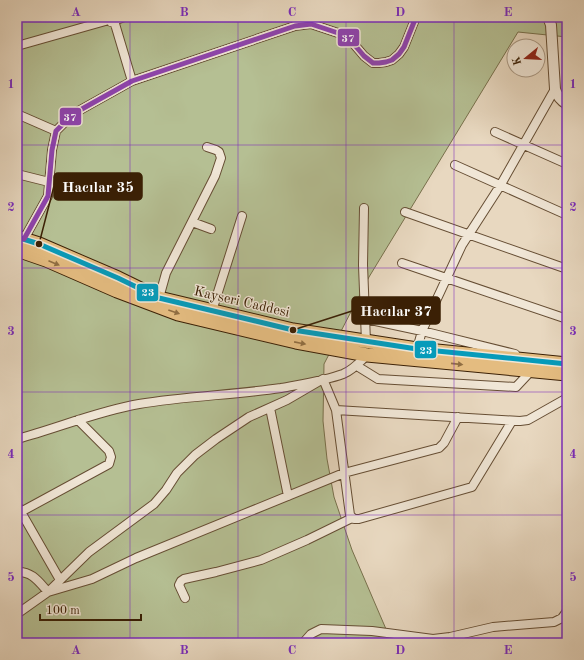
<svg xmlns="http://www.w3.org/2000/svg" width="584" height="660" font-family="'Old Standard TT',serif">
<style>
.green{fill:#b5bf93;stroke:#78704c}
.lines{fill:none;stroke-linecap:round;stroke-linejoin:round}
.minor-casing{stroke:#664e34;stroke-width:10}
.tertiary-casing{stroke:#664e34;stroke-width:12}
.primary-casing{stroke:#3b2005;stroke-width:15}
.minor{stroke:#f0e6d6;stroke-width:8}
.tertiary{stroke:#f0e6d6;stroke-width:10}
.primary{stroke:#e4bc80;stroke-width:13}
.bus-1-casing{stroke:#f0e6d6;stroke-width:8}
.bus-2-casing{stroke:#f0e6d6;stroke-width:8}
.bus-1{stroke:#069bba;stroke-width:5}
.bus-2{stroke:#8e44ad;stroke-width:5}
.oneway{fill:#906e42}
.grid{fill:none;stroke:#7b2cbf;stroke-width:1;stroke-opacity:0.55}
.labels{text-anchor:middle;stroke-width:3;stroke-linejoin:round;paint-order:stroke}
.street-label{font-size:14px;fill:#3b2005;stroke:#f0e6d6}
.leader{fill:none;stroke:#3b2005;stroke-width:1.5}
.callout-dot{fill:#3b2005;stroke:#f0e6d6;stroke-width:1.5}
.callout{fill:#3b2005;stroke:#3b2005;stroke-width:1.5}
.callout-label{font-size:15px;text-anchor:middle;font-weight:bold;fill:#fff}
.line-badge{stroke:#f0e6d6;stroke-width:1.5}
.badge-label{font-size:11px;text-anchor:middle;font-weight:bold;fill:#fff}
.neatline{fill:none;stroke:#7b2cbf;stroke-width:1.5}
.grid-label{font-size:13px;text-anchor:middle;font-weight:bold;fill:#7b2cbf}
</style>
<rect width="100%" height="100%" fill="#e8d8c0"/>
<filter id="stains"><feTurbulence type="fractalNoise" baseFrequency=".005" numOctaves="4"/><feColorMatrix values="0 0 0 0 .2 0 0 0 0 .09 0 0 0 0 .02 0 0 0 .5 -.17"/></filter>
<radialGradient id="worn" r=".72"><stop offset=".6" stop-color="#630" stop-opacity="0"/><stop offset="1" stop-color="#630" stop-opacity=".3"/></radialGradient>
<path class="green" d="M17 17H567V37L518 32 369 277 324 364 323 421 327 459 334 497 352 550 392 643H17Z"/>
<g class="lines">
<g class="minor-casing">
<path id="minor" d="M105 18 115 24 132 81
M111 22 124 17
M17 46 109 20
M17 114 56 131
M495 132 567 164
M455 165 567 215
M17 174 49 182
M364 208 363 265 366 342
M405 212 567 269
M192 222 211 229
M24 239 48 196 52 150 56 131 73 114 132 81 295 26 311 24 347 36 364 56 373 63H379L386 62 392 60 399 54 404 47 416 17
M402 263 567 319
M159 298 166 273 215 176 221 158 219 152 216 150 207 147
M212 311 242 216
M366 319 422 331 515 354
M417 349 422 331 462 245 500 186 555 89
M357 366 378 379 516 387 531 371
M270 408 288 496
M336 410 520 421 528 420 567 398
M17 439C58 428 98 411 139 404 186 396 234 395 281 388 302 384 324 381 343 374 353 370 360 362 367 355
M17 505 60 580
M17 514 109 464 111 457 109 451 78 420
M17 572C32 571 39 582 48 592L92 579 136 558 344 473 439 448 444 443 458 417
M185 598 179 585 181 581 184 579 216 572 261 560 307 540 352 518
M17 614 48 592 89 552 154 504 166 490 177 473 195 455 216 439 249 417 287 400 323 379 336 410 350 515 354 519H359L472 487 512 421
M303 643 311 634 321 629 372 631 433 639 450 637 493 627 554 622 562 618 567 611"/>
</g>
<g class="tertiary-casing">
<path id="tertiary" d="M548 17 551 25 555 89C557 96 560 100 567 104"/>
</g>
<g class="primary-casing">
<path id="primary" d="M17 237 39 244 118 278 159 298 293 330 417 349 567 364
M17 250 46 260 117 291 178 314 296 342 367 355 567 374"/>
</g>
<use href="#minor" class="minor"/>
<use href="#tertiary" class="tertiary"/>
<use href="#primary" class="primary"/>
<g class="bus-1-casing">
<path id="bus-1" d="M17 237 39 244 118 278 159 298 293 330 417 349 567 364"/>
</g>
<g class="bus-2-casing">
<path id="bus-2" d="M24 239 48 196 52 150 56 131 73 114 132 81 295 26 311 24 347 36 364 56 373 63H379L386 62 392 60 399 54 404 47 416 17"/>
</g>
<use href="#bus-1" class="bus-1"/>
<use href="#bus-2" class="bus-2"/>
</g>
<defs><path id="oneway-solid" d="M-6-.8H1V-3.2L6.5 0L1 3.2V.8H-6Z"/></defs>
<g class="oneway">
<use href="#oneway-solid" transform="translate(54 263) rotate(23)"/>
<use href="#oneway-solid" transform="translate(174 312) rotate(19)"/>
<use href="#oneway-solid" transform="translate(300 343) rotate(11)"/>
<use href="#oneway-solid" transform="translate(457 364) rotate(6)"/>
</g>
<path class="grid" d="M130 17V643M238 17V643M346 17V643M454 17V643M17 145H567M17 268H567M17 392H567M17 515H567"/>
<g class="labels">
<g class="street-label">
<text transform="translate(242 301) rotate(13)" y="5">Kayseri Caddesi</text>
</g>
</g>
<path class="leader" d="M39 244L54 186M293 330L352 311"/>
<g class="callout-dot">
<circle cx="39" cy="244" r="4"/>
<circle cx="293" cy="330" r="4"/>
</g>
<g class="callout">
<rect x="54" y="173" width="88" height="27" rx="4"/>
<rect x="352" y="297" width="88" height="27" rx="4"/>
</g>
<g class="callout-label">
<text x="98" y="192">Hacılar 35</text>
<text x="396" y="316">Hacılar 37</text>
</g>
<g class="line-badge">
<rect x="337" y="28" width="23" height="19" rx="4" fill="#8e44ad"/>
<rect x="59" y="107" width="23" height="19" rx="4" fill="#8e44ad"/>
<rect x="136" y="283" width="23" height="19" rx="4" fill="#069bba"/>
<rect x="414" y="340" width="23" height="19" rx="4" fill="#069bba"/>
</g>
<g class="badge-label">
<text x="348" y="42">37</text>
<text x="70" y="121">37</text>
<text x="148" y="296">23</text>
<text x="426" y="354">23</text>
</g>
<rect width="584" height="660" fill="none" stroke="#e8d8c0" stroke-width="44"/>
<g transform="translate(526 58) rotate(252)"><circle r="19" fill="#f0e6d6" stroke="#a89782"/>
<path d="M0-3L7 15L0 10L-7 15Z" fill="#8f2418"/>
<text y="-6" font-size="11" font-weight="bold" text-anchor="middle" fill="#3b2005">K</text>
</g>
<path d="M40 614v6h101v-6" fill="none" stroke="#3b2005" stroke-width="2"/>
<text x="46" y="614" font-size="12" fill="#3b2005" stroke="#f0e6d6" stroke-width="3" paint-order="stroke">100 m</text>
<rect x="22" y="22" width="540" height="616" class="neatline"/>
<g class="grid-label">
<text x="76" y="16">A</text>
<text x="184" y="16">B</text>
<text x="292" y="16">C</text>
<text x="400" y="16">D</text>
<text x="508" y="16">E</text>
<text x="11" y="88">1</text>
<text x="573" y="88">1</text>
<text x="11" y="211">2</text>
<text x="573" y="211">2</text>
<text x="11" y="335">3</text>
<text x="573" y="335">3</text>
<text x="11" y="458">4</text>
<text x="573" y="458">4</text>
<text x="11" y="581">5</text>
<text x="573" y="581">5</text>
<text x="76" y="654">A</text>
<text x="184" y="654">B</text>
<text x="292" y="654">C</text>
<text x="400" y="654">D</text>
<text x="508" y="654">E</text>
</g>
<rect width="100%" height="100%" filter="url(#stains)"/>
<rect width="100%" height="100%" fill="url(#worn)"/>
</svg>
